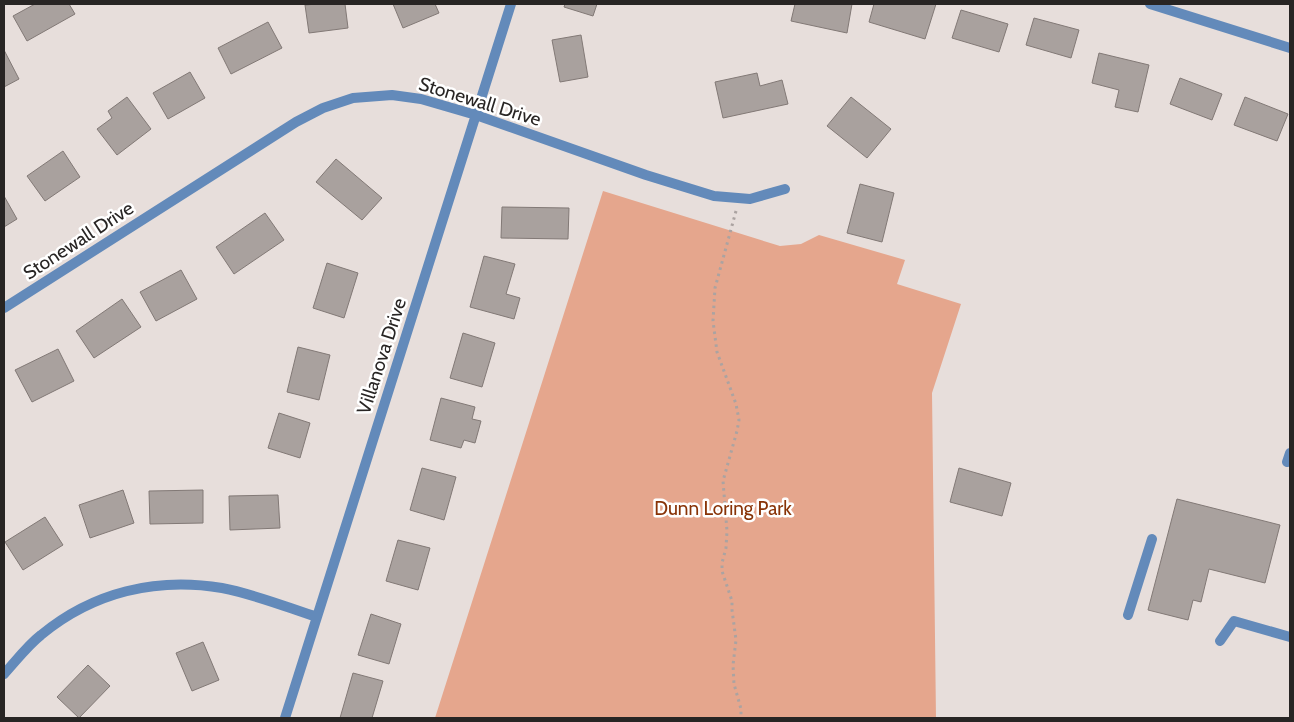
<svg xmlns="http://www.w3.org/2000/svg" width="1294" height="722" font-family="Cabin,sans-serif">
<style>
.green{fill:#e5a68d}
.building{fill:#a9a19e;stroke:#827976}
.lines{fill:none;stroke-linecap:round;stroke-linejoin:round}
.path{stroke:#aba3a1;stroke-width:3;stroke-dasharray:2.5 4;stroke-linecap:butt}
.lane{stroke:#638aba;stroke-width:10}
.street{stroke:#638aba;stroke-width:10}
.labels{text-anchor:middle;stroke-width:5;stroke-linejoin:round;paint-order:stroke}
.street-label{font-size:19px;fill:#282524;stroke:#fff}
.park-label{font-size:19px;fill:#883307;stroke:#fff}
</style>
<rect width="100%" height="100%" fill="#e7dedb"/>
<path class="green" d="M603 191 780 246 801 244 819 235 905 260 897 284 961 304 932 393 936 718H435Z"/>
<path class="building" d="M35 4H69L75 14 27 41 13 16Z
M317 4H345L348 28 309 33 305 5Z
M393 4H435L439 13 403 28Z
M565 4H597L593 16 564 7Z
M795 4H852L847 33 791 21Z
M874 4H936L925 39 869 22Z
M961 10 1008 24 999 52 952 38Z
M1034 18 1079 30 1071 58 1026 45Z
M268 22 282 48 231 74 218 48Z
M581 35 588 77 560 82 552 40Z
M4 50 19 79 4 87Z
M1099 53 1149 65 1138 112 1115 107 1119 90 1092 83Z
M190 72 205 98 168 119 153 93Z
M757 73 760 86 782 80 788 104 723 118 715 82Z
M1180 78 1222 94 1212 120 1170 104Z
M127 97 151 129 117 155 97 129 112 118 108 111Z
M851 97 891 129 867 158 827 126Z
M1245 97 1288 114 1277 141 1234 125Z
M63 151 80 177 45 201 27 176Z
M336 159 382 198 362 220 316 182Z
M860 184 894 193 882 242 847 233Z
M4 196 17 219 4 227Z
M502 207 569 208 568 239 501 238Z
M265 213 284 240 234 274 216 247Z
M484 256 515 264 506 294 520 298 514 319 470 307Z
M327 263 358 273 344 318 313 308Z
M181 270 197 299 156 321 140 292Z
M122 299 141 327 94 358 76 331Z
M463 333 495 343 482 387 450 378Z
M298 347 330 355 319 400 287 392Z
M58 349 74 381 32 402 15 370Z
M441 398 475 407 472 419 481 421 475 443 464 440 461 448 430 440Z
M279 413 310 423 300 458 268 448Z
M422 468 456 477 444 520 410 510Z
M959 468 1011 483 1002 516 950 502Z
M123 490 134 523 90 538 79 505Z
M203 490V523L150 524 149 491Z
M278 495 280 528 230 530 229 496Z
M1177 499 1280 525 1265 583 1209 569 1201 602 1193 600 1188 620 1148 610Z
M45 517 63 545 23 570 5 542Z
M398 540 430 548 418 590 386 581Z
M371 614 401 624 389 664 358 655Z
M203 642 219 680 192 691 176 653Z
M88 665 110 686 79 718 57 697Z
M353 673 383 681 372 718H340Z"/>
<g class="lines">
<path class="path" d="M736 211 715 288 713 321 717 352 736 404 739 420 737 431 723 481 727 531 726 548 722 563V571L732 601V610L736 640 733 665 734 684 741 709V718"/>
<path class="lane" d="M1287 462 1290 453
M1128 615 1152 539
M1220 641 1234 621 1290 637"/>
<path class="street" d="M1150 4 1290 48
M4 308 296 122 323 108 353 98 392 95 421 99 476 115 646 175 714 196 750 199 785 189
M4 674C16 661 27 646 41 635 93 592 156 577 222 588 254 594 286 607 317 617
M285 718 511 4"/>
</g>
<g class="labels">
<g class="street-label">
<text transform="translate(480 101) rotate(17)" y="7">Stonewall Drive</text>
<text transform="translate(78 240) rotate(-33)" y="7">Stonewall Drive</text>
<text transform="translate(381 356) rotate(-72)" y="7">Villanova Drive</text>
</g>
<g class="park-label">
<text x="723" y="515">Dunn Loring Park</text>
</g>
</g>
<rect width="1294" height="722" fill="none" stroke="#282524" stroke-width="10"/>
</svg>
